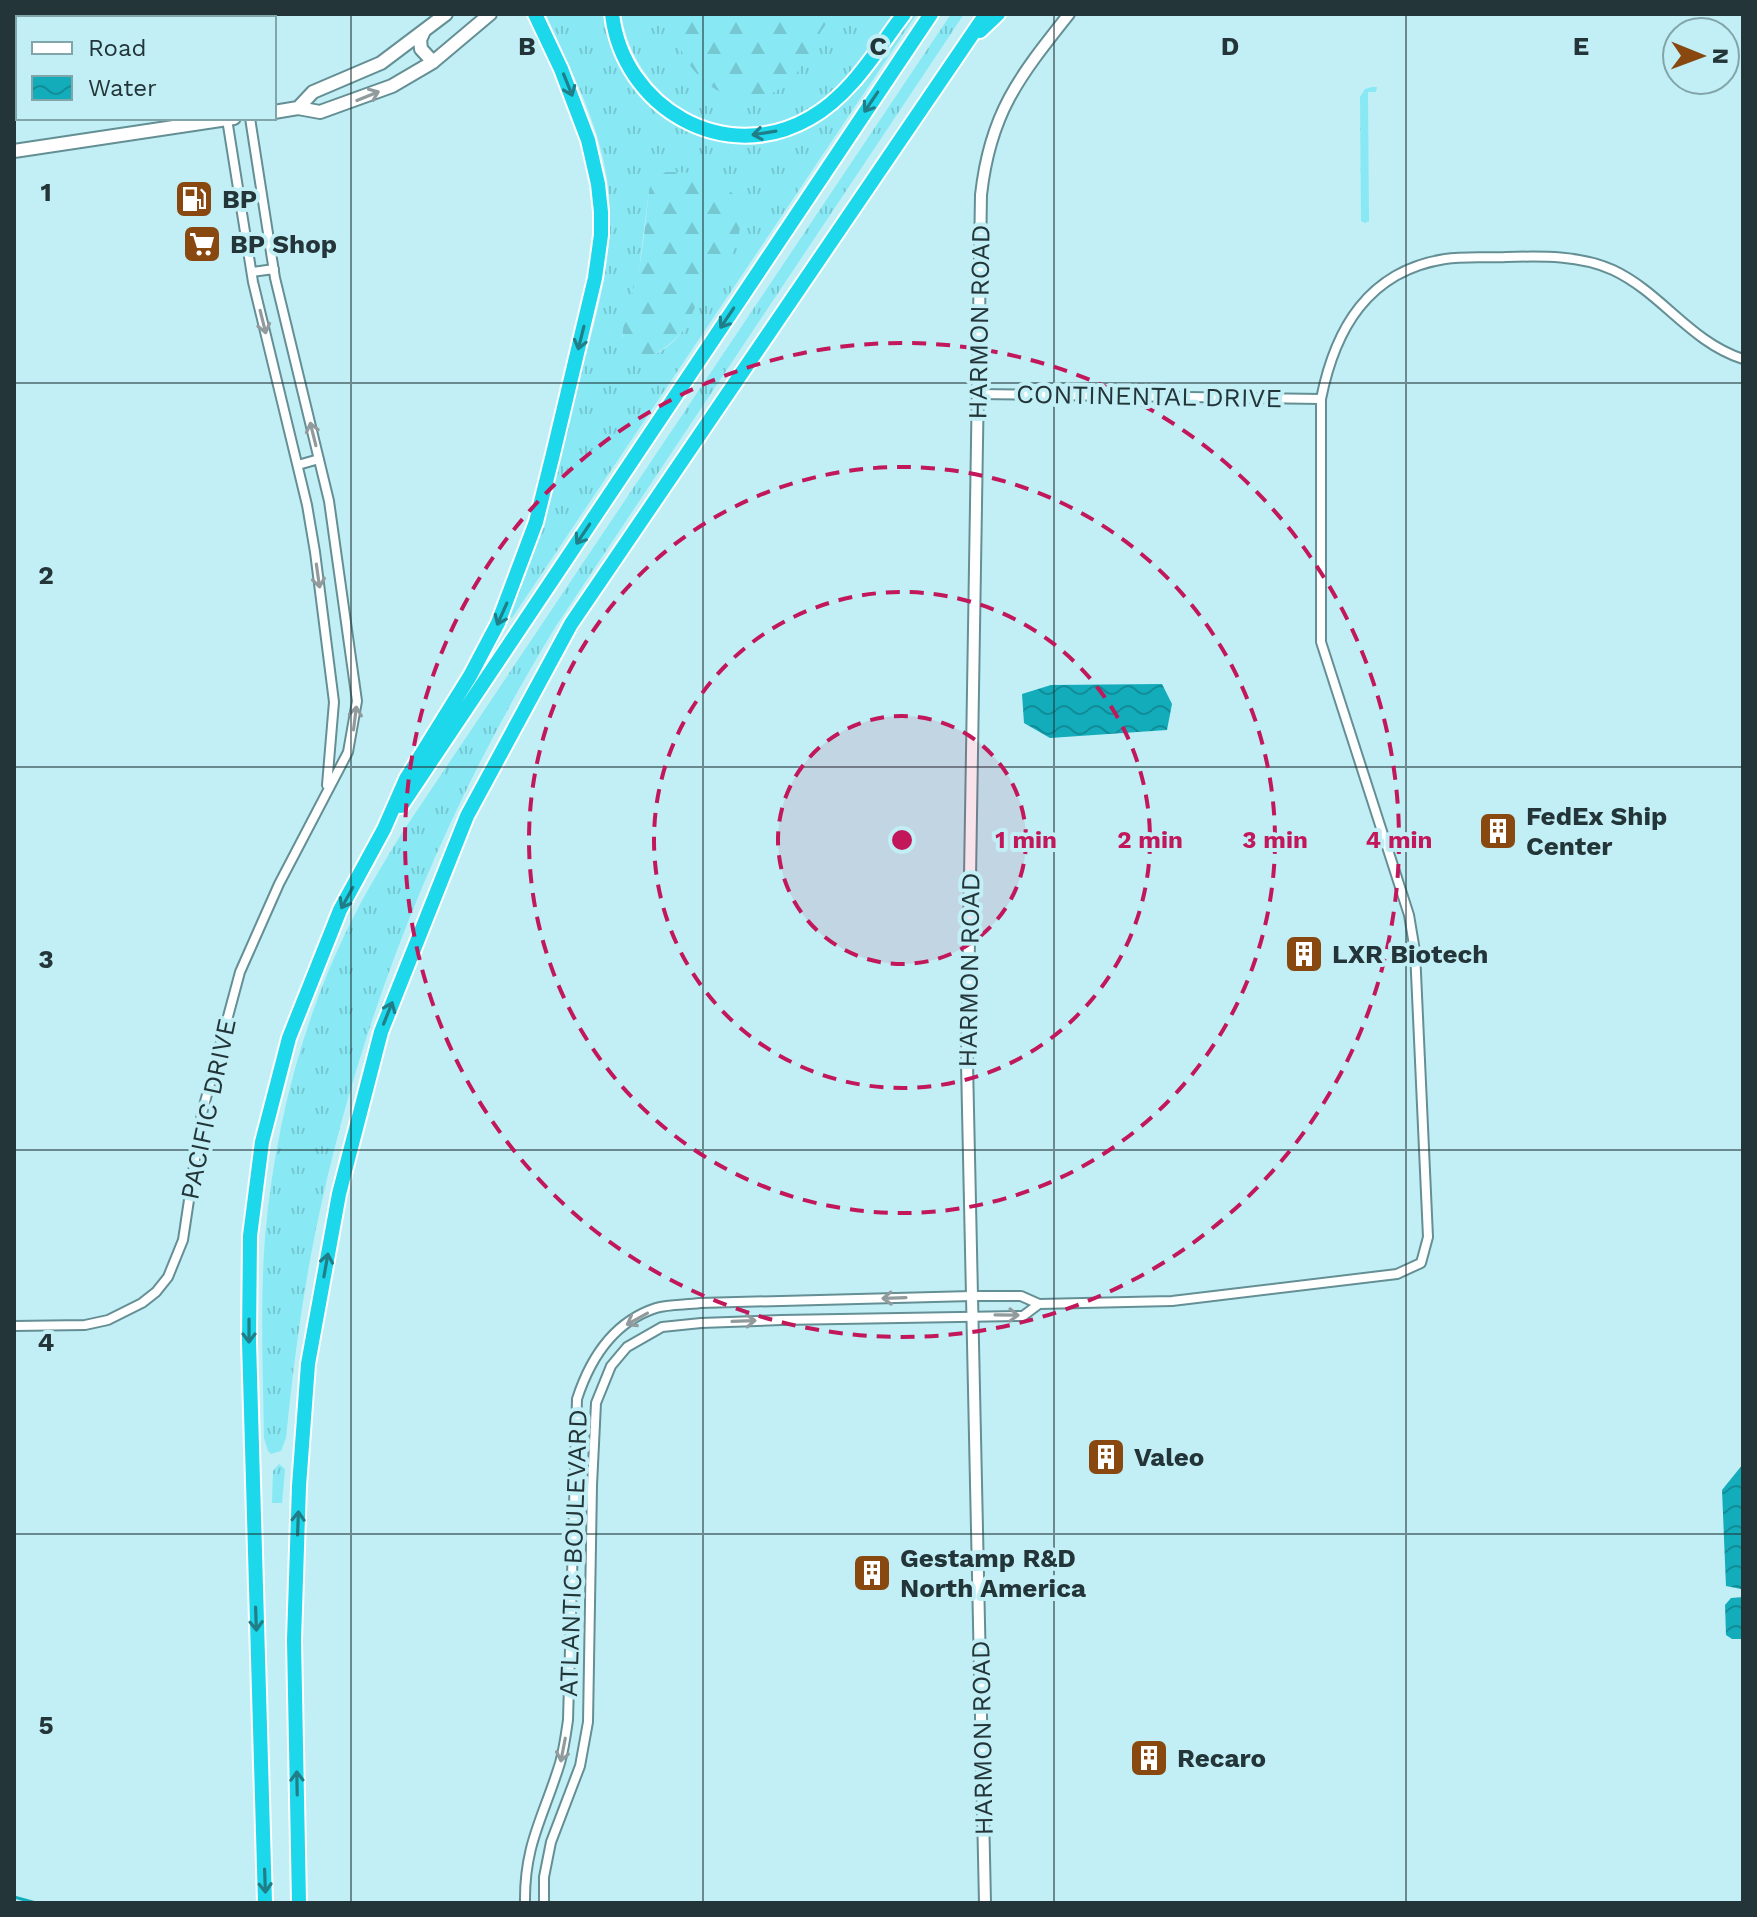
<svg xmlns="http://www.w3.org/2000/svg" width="1757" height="1917" font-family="'Work Sans',sans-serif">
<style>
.grass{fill:url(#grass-tufts);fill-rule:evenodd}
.forest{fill:url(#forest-firs)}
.water{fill:url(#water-waves)}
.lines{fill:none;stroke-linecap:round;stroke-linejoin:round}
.stream{stroke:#12acbb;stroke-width:3}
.minor-casing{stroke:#648f94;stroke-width:12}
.tertiary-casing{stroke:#648f94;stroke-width:14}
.secondary-casing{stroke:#648f94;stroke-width:16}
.motorway-casing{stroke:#fff;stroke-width:18}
.minor{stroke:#fff;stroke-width:8}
.tertiary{stroke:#fff;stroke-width:10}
.secondary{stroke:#fff;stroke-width:12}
.motorway{stroke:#1dd8ea;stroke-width:14}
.oneway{stroke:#207e88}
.oneway2{stroke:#919a9c}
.grid{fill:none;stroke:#233538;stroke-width:2;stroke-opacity:0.55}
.ring{fill:none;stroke:#c2185b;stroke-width:4;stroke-dasharray:14 10}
.labels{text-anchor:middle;stroke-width:8;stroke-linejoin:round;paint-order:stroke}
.poi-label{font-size:26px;font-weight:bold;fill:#233538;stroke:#c1eff5;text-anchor:start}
.street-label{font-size:26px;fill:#233538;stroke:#c1eff5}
.grid-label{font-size:26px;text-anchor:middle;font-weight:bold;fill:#233538;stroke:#c1eff5;stroke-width:8;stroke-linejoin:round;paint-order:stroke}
.centre{fill:#c2185b;stroke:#c1eff5;stroke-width:4}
.ring-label{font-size:24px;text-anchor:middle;font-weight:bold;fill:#c2185b;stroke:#c1eff5;stroke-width:8;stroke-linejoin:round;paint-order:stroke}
</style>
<defs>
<pattern id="grass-tufts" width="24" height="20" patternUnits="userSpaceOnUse" patternTransform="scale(2)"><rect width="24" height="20" fill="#88e8f4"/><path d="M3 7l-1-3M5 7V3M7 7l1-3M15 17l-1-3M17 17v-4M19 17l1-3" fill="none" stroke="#75c8d2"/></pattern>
<pattern id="forest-firs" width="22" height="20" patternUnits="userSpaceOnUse" patternTransform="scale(2)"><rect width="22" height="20" fill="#88e8f4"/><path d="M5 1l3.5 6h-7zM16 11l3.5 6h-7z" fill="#75c8d2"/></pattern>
<pattern id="water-waves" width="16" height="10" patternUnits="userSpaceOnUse" patternTransform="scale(2)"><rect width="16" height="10" fill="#12acbb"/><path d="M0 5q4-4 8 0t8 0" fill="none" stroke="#108d99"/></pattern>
</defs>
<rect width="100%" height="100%" fill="#c1eff5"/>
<path class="grass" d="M546 14H608L610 32 679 124 784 136 812 125 836 110 859 87 913 14H917L512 618 509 616C538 551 553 481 570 412 590 337 619 259 607 179 599 122 569 67 546 14ZM649 190 740 219C738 255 722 262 704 289 696 302 693 317 684 329 673 345 652 362 632 357L622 336 639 269Z
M621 14H670L676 35 807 57 820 29 834 14H896C874 44 853 81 821 103 738 159 638 111 621 14Z
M951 14H964L556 626C443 811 360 1015 316 1229 302 1298 293 1368 286 1438L281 1451 271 1454 268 1451 264 1438C263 1372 260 1304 265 1238 274 1132 301 1023 348 928 364 895 383 864 402 833Z
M1372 87H1377L1376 92H1368L1369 221 1365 223 1361 221 1360 97 1365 89Z
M279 1464 285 1469 282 1503H272L273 1471Z"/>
<path class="forest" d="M670 14H834C815 34 810 61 790 80 756 114 711 98 687 61 678 47 674 30 670 14Z
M666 172C697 172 732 175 739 210 741 225 740 238 733 252 726 266 712 276 704 290 696 302 693 316 685 328 674 343 634 378 624 345 618 327 635 288 639 268 644 243 646 216 649 190L654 178Z"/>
<path class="water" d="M1162 684 1172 704 1167 730 1050 738 1024 723 1022 694 1051 685Z
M1743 1464V1589H1741L1726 1586 1722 1490Z
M1743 1597V1639H1732L1726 1635 1725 1605 1731 1598Z"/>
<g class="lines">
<path class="stream" d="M14 1897 36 1903"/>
<g class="minor-casing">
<path id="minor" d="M227 119 253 282 307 505 315 552 334 702 327 785
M252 272 274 269
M977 394 1321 399
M298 465 319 459
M14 1326 85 1325 108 1320 142 1303 156 1292 168 1277 183 1240 202 1113 240 972 279 884 348 752 357 701 329 501 275 278 250 118
M525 1903C524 1844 544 1816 560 1763 564 1749 566 1734 568 1720L577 1399C590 1359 613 1322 656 1308 669 1304 686 1305 700 1303L972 1296H1021L1039 1304 1172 1301 1397 1274 1421 1263 1428 1237 1415 951 1409 915 1321 642V399C1335 329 1368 271 1445 259 1464 256 1486 258 1506 257 1542 256 1580 255 1613 270 1662 293 1690 342 1743 359
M544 1903V1877L551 1842 580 1766 588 1722 592 1485 596 1403 611 1366 627 1347 662 1327 701 1323 781 1320 1023 1316 1039 1304"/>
</g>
<g class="tertiary-casing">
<path id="tertiary" d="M985 1903 967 1063 981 195C990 113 1019 77 1069 14"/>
</g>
<g class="secondary-casing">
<path id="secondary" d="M424 31 420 40 421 49 433 62
M298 108 313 92 381 63 446 14
M274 112 298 108 320 112 392 86 433 62 490 14
M14 151 234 118"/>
</g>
<g class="motorway-casing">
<path id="motorway" d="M612 14C623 108 725 167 810 118 851 95 876 51 904 14
M980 31 998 14
M401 806 931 14
M265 1903 249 1341 250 1236 262 1142 289 1038 340 910 384 829 406 779 470 676 498 623 536 522 553 454 595 278 601 235V212L598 184 588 140 561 69 535 14
M299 1903 294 1640 299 1486 308 1364 339 1194 381 1032 467 816 571 624 986 14"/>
</g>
<use href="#minor" class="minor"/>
<use href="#tertiary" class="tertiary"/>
<use href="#secondary" class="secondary"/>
<use href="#motorway" class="motorway"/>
</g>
<defs><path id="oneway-shaft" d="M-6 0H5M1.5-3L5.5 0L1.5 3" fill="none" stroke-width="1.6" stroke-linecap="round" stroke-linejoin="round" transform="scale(2)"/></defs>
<g class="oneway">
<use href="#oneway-shaft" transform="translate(568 85) rotate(68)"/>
<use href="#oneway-shaft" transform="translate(871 102) rotate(124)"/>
<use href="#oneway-shaft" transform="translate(764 133) rotate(171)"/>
<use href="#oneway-shaft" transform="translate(727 318) rotate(124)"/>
<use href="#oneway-shaft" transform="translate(581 338) rotate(104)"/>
<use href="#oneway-shaft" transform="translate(583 534) rotate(124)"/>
<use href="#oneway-shaft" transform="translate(502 614) rotate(114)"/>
<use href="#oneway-shaft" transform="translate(347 898) rotate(119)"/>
<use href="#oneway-shaft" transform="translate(388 1013) rotate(-68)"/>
<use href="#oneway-shaft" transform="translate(326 1265) rotate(-80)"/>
<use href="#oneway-shaft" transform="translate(249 1331) rotate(90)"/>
<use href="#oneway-shaft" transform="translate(298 1523) rotate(-88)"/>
<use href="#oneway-shaft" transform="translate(256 1619) rotate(88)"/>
<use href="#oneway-shaft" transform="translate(297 1783) rotate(-91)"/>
<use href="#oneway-shaft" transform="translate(265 1881) rotate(88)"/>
</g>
<g class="oneway2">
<use href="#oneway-shaft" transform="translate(368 96) rotate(-22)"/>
<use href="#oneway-shaft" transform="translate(263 322) rotate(76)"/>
<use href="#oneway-shaft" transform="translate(313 434) rotate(-104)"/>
<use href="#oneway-shaft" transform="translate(318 576) rotate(82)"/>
<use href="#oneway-shaft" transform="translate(355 718) rotate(-83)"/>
<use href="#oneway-shaft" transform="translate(894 1298) rotate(178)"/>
<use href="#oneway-shaft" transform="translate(1007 1315) rotate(1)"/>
<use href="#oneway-shaft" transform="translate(637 1319) rotate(151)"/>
<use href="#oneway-shaft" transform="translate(744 1321) rotate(-2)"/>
<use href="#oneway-shaft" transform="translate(563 1750) rotate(101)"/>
</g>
<path class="grid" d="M351 14V1903M703 14V1903M1054 14V1903M1406 14V1903M14 383H1743M14 767H1743M14 1150H1743M14 1534H1743"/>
<circle cx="902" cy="840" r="124" fill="#c2185b" fill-opacity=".12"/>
<g class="ring">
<circle cx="902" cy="840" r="124"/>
<circle cx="902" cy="840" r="248"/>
<circle cx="902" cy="840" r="373"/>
<circle cx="902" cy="840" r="497"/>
</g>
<defs>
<g id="fuel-square" transform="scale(2)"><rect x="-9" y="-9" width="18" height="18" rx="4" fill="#88480f" stroke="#c1eff5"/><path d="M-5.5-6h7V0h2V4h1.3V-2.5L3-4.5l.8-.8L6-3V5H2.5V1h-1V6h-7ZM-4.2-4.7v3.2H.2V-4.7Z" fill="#fff"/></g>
<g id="supermarket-square" transform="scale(2)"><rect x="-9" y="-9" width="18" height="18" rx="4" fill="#88480f" stroke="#c1eff5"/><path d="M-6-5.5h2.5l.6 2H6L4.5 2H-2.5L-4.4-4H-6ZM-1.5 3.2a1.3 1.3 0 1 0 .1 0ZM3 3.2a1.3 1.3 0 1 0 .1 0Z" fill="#fff"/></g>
<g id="building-square" transform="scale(2)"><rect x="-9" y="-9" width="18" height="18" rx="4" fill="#88480f" stroke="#c1eff5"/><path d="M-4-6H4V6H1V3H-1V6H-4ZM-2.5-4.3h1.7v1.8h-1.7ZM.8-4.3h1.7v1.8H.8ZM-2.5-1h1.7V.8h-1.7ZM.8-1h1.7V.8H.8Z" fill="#fff"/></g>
</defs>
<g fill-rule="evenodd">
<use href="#fuel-square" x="194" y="199"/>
<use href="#supermarket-square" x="202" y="244"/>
<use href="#building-square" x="1498" y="831"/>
<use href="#building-square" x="1304" y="954"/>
<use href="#building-square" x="1106" y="1457"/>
<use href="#building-square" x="872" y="1573"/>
<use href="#building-square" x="1149" y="1758"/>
</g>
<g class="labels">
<g class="poi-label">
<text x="222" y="208">BP</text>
<text x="230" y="253">BP Shop</text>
<text x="1526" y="825">FedEx Ship<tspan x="1526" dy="30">Center</tspan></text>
<text x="1332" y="963">LXR Biotech</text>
<text x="1134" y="1466">Valeo</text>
<text x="900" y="1567">Gestamp R&amp;D<tspan x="900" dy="30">North America</tspan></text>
<text x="1177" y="1767">Recaro</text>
</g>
<g class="street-label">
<text transform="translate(979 322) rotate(-89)" y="9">HARMON ROAD</text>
<text transform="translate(1149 396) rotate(1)" y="9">CONTINENTAL DRIVE</text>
<text transform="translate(969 970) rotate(-89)" y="9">HARMON ROAD</text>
<text transform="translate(208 1109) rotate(-78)" y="9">PACIFIC DRIVE</text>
<text transform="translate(573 1553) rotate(-88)" y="9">ATLANTIC BOULEVARD</text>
<text transform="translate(982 1738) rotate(-91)" y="9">HARMON ROAD</text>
</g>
</g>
<g class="grid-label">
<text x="527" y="55">B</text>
<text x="878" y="55">C</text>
<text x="1230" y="55">D</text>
<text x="1581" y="55">E</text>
<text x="46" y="201">1</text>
<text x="46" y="584">2</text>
<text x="46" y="968">3</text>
<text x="46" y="1351">4</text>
<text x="46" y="1734">5</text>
</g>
<circle cx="902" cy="840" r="12" class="centre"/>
<g class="ring-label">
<text x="1026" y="848">1 min</text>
<text x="1150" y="848">2 min</text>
<text x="1275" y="848">3 min</text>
<text x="1399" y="848">4 min</text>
</g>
<rect width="1757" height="1917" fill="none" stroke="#233538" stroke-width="32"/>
<rect x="16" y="16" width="260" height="104" fill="#c1eff5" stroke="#82a5a9" stroke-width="2"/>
<rect x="32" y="42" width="40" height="12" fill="#ffffff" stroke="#82a5a9" stroke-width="2"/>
<text x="88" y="56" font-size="24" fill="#233538">Road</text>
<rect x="32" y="76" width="40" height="24" fill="url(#water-waves)" stroke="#82a5a9" stroke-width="2"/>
<text x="88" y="96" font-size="24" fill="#233538">Water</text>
<g transform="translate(1701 56) rotate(91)"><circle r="38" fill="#c1eff5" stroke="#82a5a9" stroke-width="2"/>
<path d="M0-6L14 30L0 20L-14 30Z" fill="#88480f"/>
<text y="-12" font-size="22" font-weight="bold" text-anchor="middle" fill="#233538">N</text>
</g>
</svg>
